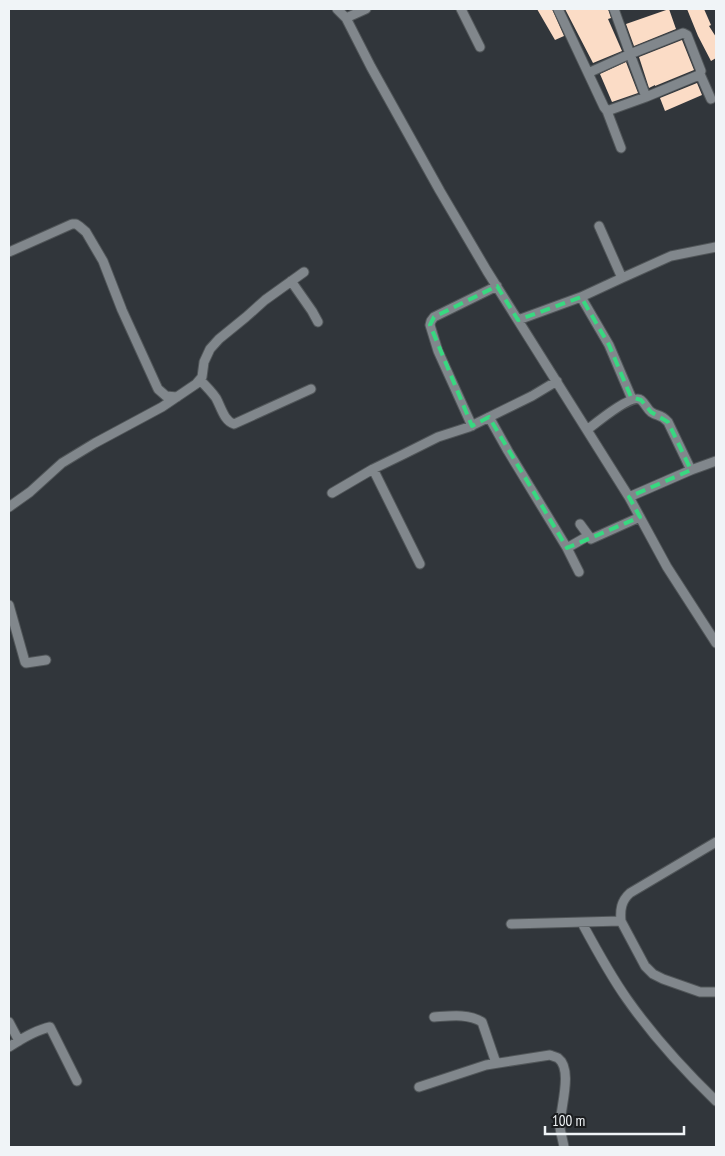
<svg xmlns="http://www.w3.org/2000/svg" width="725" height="1156" font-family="'PT Sans Narrow',sans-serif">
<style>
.building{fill:#fbdcc6}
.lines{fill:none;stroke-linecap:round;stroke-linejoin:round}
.street-casing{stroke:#515659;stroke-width:11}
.street{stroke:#81878c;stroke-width:9}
.marked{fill:none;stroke:#38d880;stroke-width:4;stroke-dasharray:10 6;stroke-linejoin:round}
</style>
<rect width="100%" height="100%" fill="#31363b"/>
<path class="building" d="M537 9H552L564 36 555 40Z
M565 9H608L611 18 608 19 622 51 593 63Z
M669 9 676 29 634 46 626 24Z
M687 9H704L711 25 709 26 716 37V58L711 61 698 36Z
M682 40 694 70 655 86V85L649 88 639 57Z
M626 62 638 93 612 102 600 74Z
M697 83 702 95 665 111 660 98Z"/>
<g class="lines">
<g class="street-casing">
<path id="street" d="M337 9 346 18 366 9
M461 9 480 47
M558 9 604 107 607 111 646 97 699 75 701 71 687 35 683 33 630 54 588 73
M614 9 630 54 646 97
M346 18 371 67 440 191 487 271 629 497 667 567 716 643
M700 74 711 99
M607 111 621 148
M599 226 622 278
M9 252 72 224H76L79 226 86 232 103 261 122 310 158 389 166 396 177 397
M291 281 312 311 318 322
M581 297 609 345 632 399
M518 320 581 297 622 278 671 256 716 247
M200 380C206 386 211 391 216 398 221 407 224 421 234 424L311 389
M489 417 508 451 567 548 588 536
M472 426 438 351 430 325 431 321 434 317 497 286
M587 430C596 423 632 393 641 400 645 403 647 409 651 412 658 417 660 413 668 422L691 470
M373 469 420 564
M332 493 373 469 404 454 438 437 469 427 532 396 557 381
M629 497 691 470 716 461
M9 507 30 492 62 463 95 443 162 407 196 384 202 377 204 362 210 349 219 339 246 317 265 300 304 272
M580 524 591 539 640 517
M567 548 579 572
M9 605 25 662 26 663 46 660
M716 842 630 893C621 901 620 910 621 921L645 966 653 974 663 979 700 992H716
M582 923C596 949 610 975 627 999 653 1036 684 1070 716 1101
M511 924 621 921
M434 1017C449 1016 468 1013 482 1022L496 1063
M9 1022 19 1041
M9 1047C21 1039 36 1030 50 1027L77 1081
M419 1087 486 1065 550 1055C552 1056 556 1057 558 1058 574 1070 559 1111 560 1128 561 1134 563 1141 564 1147"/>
</g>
<use href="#street" class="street"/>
</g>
<path class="marked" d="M497 286 518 320 581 297 609 345 631 397 641 400 651 412 668 422 691 470 629 497 640 517 567 548 489 417 472 426 430 325 434 317Z"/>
<rect width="725" height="1156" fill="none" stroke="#f0f4f7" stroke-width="20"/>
<path d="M545 1126v8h139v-8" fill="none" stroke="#f0f4f7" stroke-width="2.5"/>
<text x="552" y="1126" font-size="15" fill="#f0f4f7" stroke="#1b1d1f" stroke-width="4" paint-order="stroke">100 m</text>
</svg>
